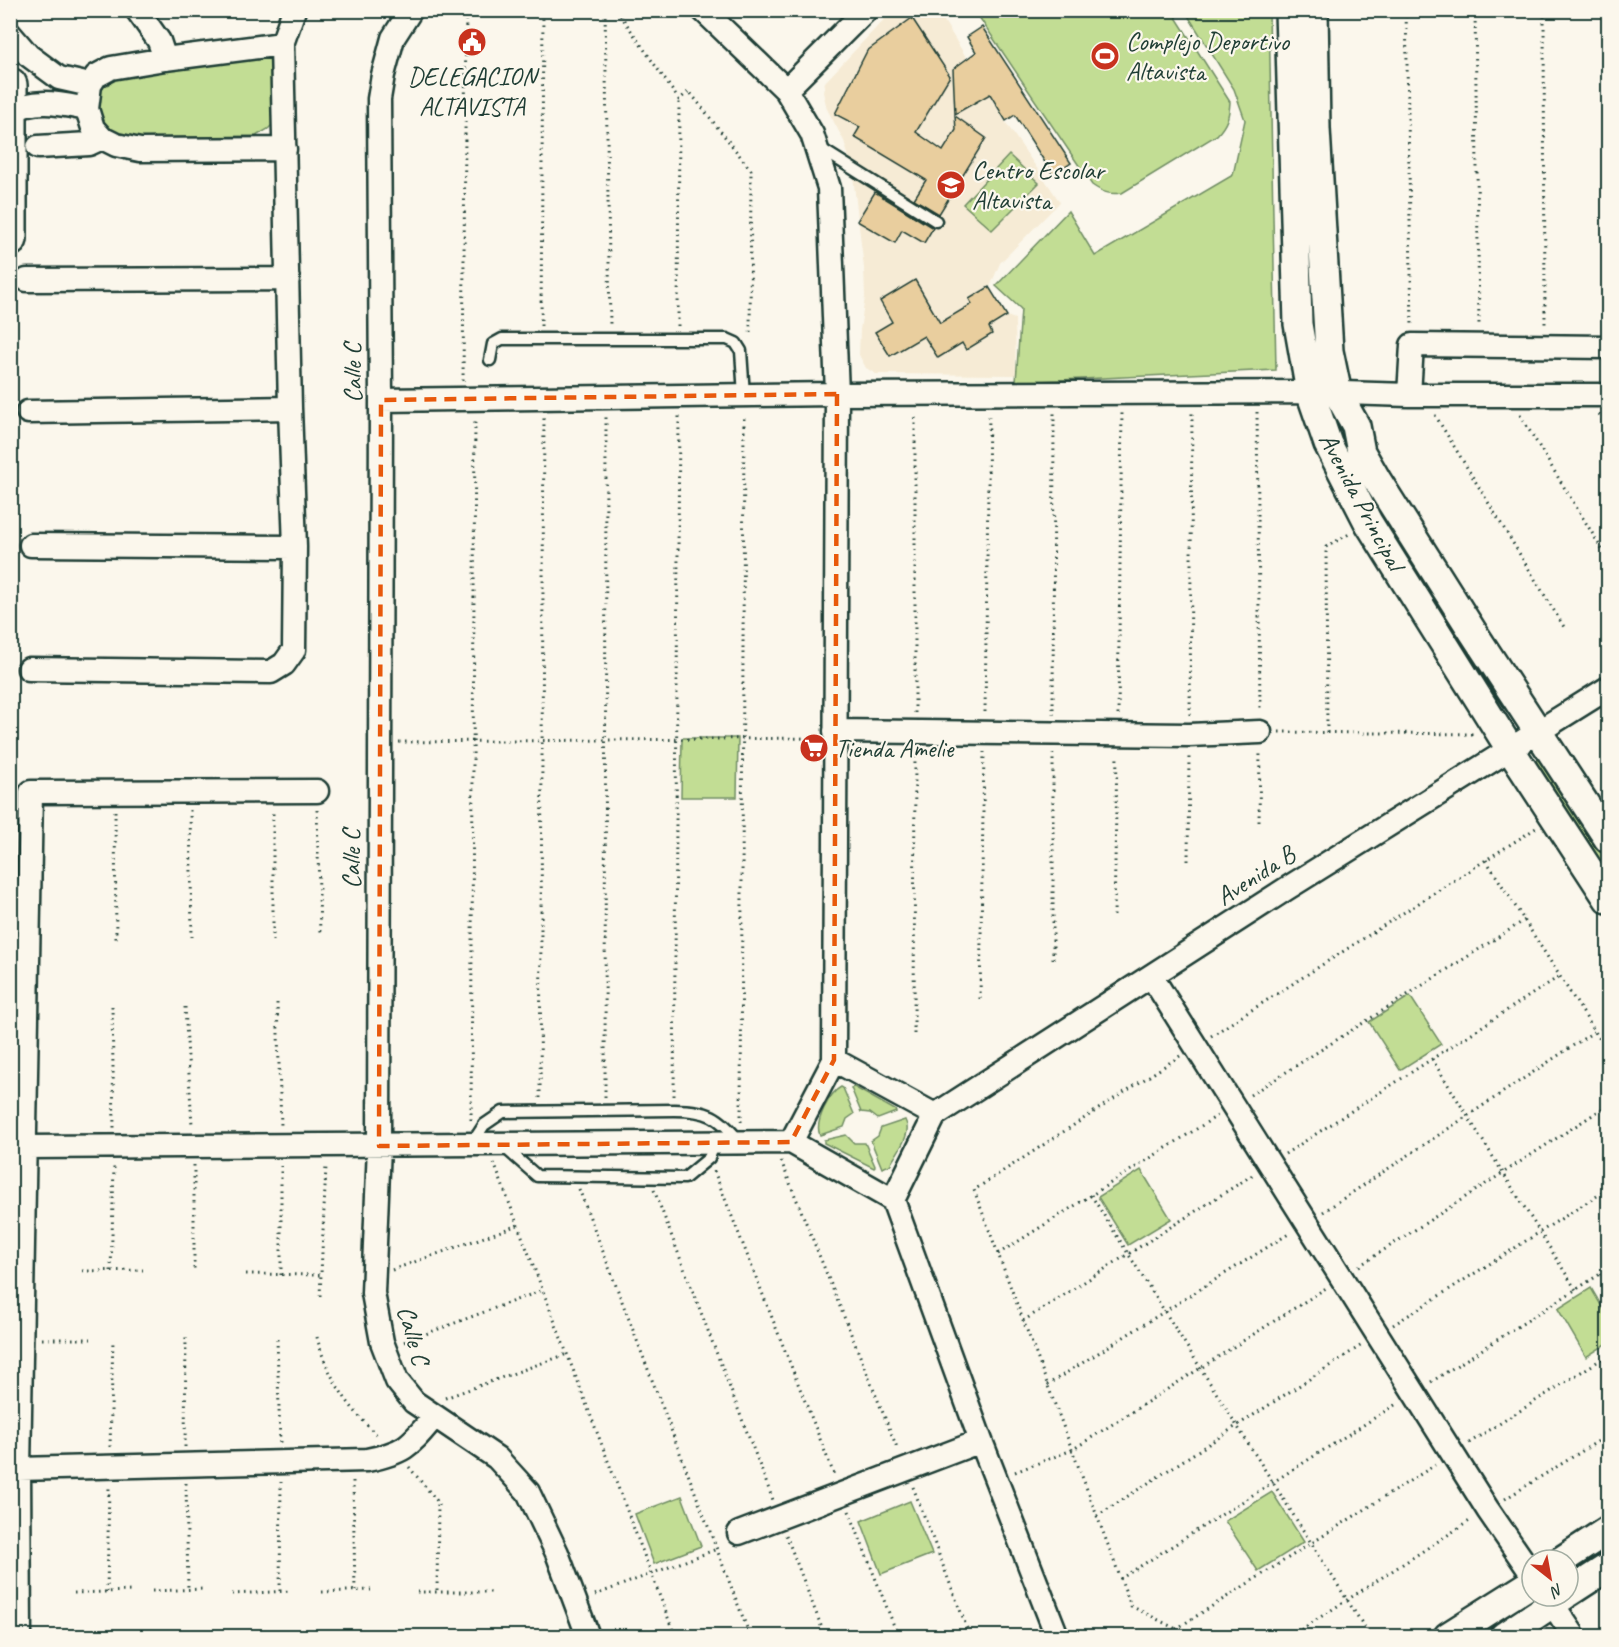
<svg xmlns="http://www.w3.org/2000/svg" width="1619" height="1647" font-family="Caveat,sans-serif">
<style>
.built{fill:#f6ebd5}
.green{fill:#c2dd94;stroke:#708d64;stroke-width:1.5}
.building{fill:#e9ce9e;stroke:#1f3d34;stroke-width:1.5}
.lines{fill:none;stroke-linecap:round;stroke-linejoin:round}
.service-casing{stroke:#1f3d34;stroke-width:15}
.minor-casing{stroke:#1f3d34;stroke-width:27}
.tertiary-casing{stroke:#1f3d34;stroke-width:32}
.trunk-casing{stroke:#1f3d34;stroke-width:38}
.path{stroke:#1f3d34;stroke-width:3;stroke-dasharray:1.5 4.5;stroke-linecap:butt}
.service{stroke:#fbf7ec;stroke-width:10}
.minor{stroke:#fbf7ec;stroke-width:22}
.tertiary{stroke:#fbf7ec;stroke-width:27}
.trunk{stroke:#fbf7ec;stroke-width:33}
.marked{fill:none;stroke:#e8590c;stroke-width:4.5;stroke-dasharray:12 8;stroke-linejoin:round}
.labels{text-anchor:middle;stroke-width:4.5;stroke-linejoin:round;paint-order:stroke}
.poi-label{font-size:26px;fill:#1f3d34;stroke:#fbf7ec;text-anchor:start}
.street-label{font-size:26px;fill:#1f3d34;stroke:#fbf7ec}
</style>
<rect width="100%" height="100%" fill="#fbf7ec"/>
<filter id="ink" filterUnits="userSpaceOnUse"><feTurbulence type="fractalNoise" baseFrequency=".0167" numOctaves="2"/><feDisplacementMap in="SourceGraphic" scale="12" xChannelSelector="R" yChannelSelector="G"/><feConvolveMatrix kernelMatrix="1 2 1 2 8 2 1 2 1" color-interpolation-filters="sRGB"/></filter>
<g filter="url(#ink)">
<path class="built" d="M892 11H938L1008 126 1060 202 1000 263 990 287 1007 316 1015 319 1016 375 876 374 866 368 859 355 860 330 865 297 864 268 852 168 844 141 827 109 823 92 825 82Z"/>
<path class="green" d="M975 11H1172L1230 102C1229 117 1227 124 1217 135L1122 193C1109 195 1102 192 1092 185Z
M1185 11H1269L1276 370 1016 382 1021 309 996 286 1068 211 1095 256 1233 175 1245 120 1234 89Z
M264 51 275 63 277 120 268 129 256 136 131 138 113 132 100 119C98 94 95 88 117 73Z
M1009 155 1039 183 992 230 963 204Z
M682 738H738L737 797H681Z
M1542 757 1608 852V886L1534 763Z
M1410 996 1441 1044 1400 1070 1369 1022Z
M841 1087 843 1088 854 1114 847 1119 844 1127 820 1135C814 1123 829 1093 841 1087Z
M854 1087 895 1110 896 1112 878 1119 870 1113 861 1112 851 1088Z
M905 1120C913 1134 897 1152 890 1165L882 1168 871 1141 878 1136 881 1128Z
M846 1135 854 1143H865L875 1166 874 1168 824 1143V1140Z
M1141 1170 1171 1219 1128 1245 1098 1197Z
M1591 1288 1608 1317V1343L1586 1357 1558 1309Z
M1272 1492 1304 1542 1258 1571 1225 1521Z
M682 1496 701 1546 654 1564 635 1514Z
M910 1501 932 1554 881 1574 861 1521Z"/>
<path class="building" d="M912 18 950 76 916 132 943 151 956 130 955 116 986 138 939 214 914 199 926 180 854 137 860 127 835 114 867 51Z
M982 27 1071 163 1053 175 1015 115 1006 121 990 94 955 114 953 69 976 52 967 37Z
M875 192 933 228 924 243 902 230 895 243 857 221Z
M915 280 940 323 972 304 969 299 989 287 1007 316 989 327 992 334 966 350 962 343 938 358 924 336 890 356 875 332 892 322 880 301Z"/>
<g class="lines">
<g class="service-casing">
<path id="service" d="M818 147 936 221
M490 360 493 344 502 339H727L736 343 741 351 744 395
M471 1145 484 1125 503 1112 674 1110C708 1110 719 1116 740 1142
M503 1146 537 1176 685 1178 709 1158 715 1143"/>
</g>
<g class="minor-casing">
<path id="minor" d="M137 10 159 41 165 59
M411 10 393 38 383 75 379 99 381 400 379 1146 373 1293 382 1342 397 1381 414 1402 497 1458 528 1492 557 1553 588 1636
M703 10 786 90 812 134 829 188 837 394 834 1060
M10 34 28 55 59 78 90 85
M282 44 165 59 111 68 96 76 90 85 87 109 93 128 102 138 116 145 140 150 285 149
M786 90 866 10
M11 112C35 97 61 104 87 109
M38 147 89 144 102 138
M27 280 288 279
M1409 395 1412 345 1608 347
M381 400 837 394 1310 392 1409 395H1608
M28 412 290 408
M31 545 295 547
M29 669 271 672 284 664 294 650 295 547 290 408 282 44 294 10
M835 731 1189 735 1260 732
M1152 977 1488 1510 1532 1574
M834 1060 935 1115 893 1200 791 1142Z
M935 1115 1286 889 1608 688
M25 1147 791 1142
M893 1200 981 1441 1057 1636
M19 1469 367 1460C407 1452 410 1445 435 1416
M739 1533 981 1441
M1547 1596 1574 1636
M20 1636 19 1469 31 792 317 791"/>
</g>
<g class="tertiary-casing">
<path id="tertiary" d="M1289 10 1298 324 1310 392 1328 444 1368 522 1510 749 1608 899
M1314 10 1316 129 1329 351 1338 394 1356 426 1361 452 1377 480 1473 632 1608 839
M1562 1560 1608 1530
M1568 1593 1608 1567
M1448 1636 1532 1583
M1504 1636 1564 1596"/>
</g>
<g class="trunk-casing">
<path id="trunk" d="M10 85V239"/>
</g>
<path class="path" d="M605 10 610 325
M617 10 679 100 689 91 751 170 750 336
M826 10 833 18
M1406 10 1412 327
M1475 10 1479 326
M1544 10 1545 327
M541 326 543 10
M678 326 679 100
M463 381 466 10
M1257 412 1260 711
M1599 414 1608 430
M1435 415 1564 627
M1520 415 1608 559
M985 712 989 413
M915 713V413
M1053 715 1054 413
M1118 715 1122 412
M1190 715 1192 412
M1279 732 1474 734
M1327 733 1326 547 1351 533
M399 742 815 738
M190 810 192 937
M317 810 320 934
M115 811 116 941
M1259 822 1260 751
M1486 860 1608 1052
M1188 861 1189 754
M1114 916 1117 754
M273 941V811
M1053 959V752
M980 999 984 752
M277 1003 281 1126
M112 1006 114 1128
M185 1007 192 1125
M914 1034 915 752
M1211 1036 1536 828
M1180 1056 974 1190 1131 1606 1190 1636
M1432 1059 1576 1290
M1250 1095 1525 920
M674 1096 679 416
M605 1097 606 416
M540 1098 544 417
M471 1120 475 418
M741 1122 744 415
M1285 1154 1560 976
M781 1161 898 1450
M494 1163 675 1636
M194 1165V1271
M714 1171 835 1477
M579 1189 750 1636
M654 1190 773 1500
M1091 1195 1370 1636
M1323 1212 1595 1031
M998 1254 1217 1116
M1359 1266 1608 1105
M392 1270 518 1225
M82 1271 143 1270
M111 1271 114 1167
M246 1274 321 1275
M281 1275V1166
M320 1296 326 1166
M1023 1321 1254 1174
M1393 1325 1608 1189
M317 1337C326 1375 350 1410 379 1437
M42 1339H91
M277 1339 280 1443
M404 1342 543 1290
M1431 1382 1608 1269
M1047 1385 1290 1233
M445 1398 567 1354
M1469 1443 1608 1355
M110 1447 113 1340
M185 1447 186 1336
M409 1467 438 1502 437 1592
M1015 1472 1072 1450 1326 1288
M353 1481 355 1591
M186 1483 188 1589
M913 1487 970 1636
M1505 1499 1608 1435
M849 1511 898 1636
M1097 1516 1362 1345
M786 1535 825 1636
M1120 1579 1398 1403
M152 1591 204 1589
M280 1591 281 1482
M107 1592 109 1486
M322 1592 371 1590
M417 1592H495
M74 1593 133 1591
M232 1594 291 1591
M595 1595 717 1549
M1176 1629 1435 1465
M1291 1636 1471 1520"/>
<use href="#service" class="service"/>
<use href="#minor" class="minor"/>
<use href="#tertiary" class="tertiary"/>
<use href="#trunk" class="trunk"/>
</g>
</g>
<path class="marked" d="M837 394 834 1060 791 1142 379 1146 381 400Z"/>
<defs>
<g id="civic-disc" transform="scale(1.5)"><circle r="9.5" fill="#c8321e" stroke="#fbf7ec"/><path d="M-.6-6.5H3V-4.5H.6V-3L4-1V1h2V6H-6V1h2V-1L-.6-3ZM-1.2 2.5V6h2.4V2.5Z" fill="#fff"/></g>
<g id="stadium-disc" transform="scale(1.5)"><circle r="9.5" fill="#c8321e" stroke="#fbf7ec"/><path d="M0-5a6.5 5 0 1 0 0 10a6.5 5 0 1 0 0-10ZM-3.5-1.8h7v3.6h-7Z" fill="#fff"/></g>
<g id="school-disc" transform="scale(1.5)"><circle r="9.5" fill="#c8321e" stroke="#fbf7ec"/><path d="M0-5L7-2L0 1L-7-2ZM-4 1L0 2.5L4 1V4Q0 6-4 4Z" fill="#fff"/></g>
<g id="supermarket-disc" transform="scale(1.5)"><circle r="9.5" fill="#c8321e" stroke="#fbf7ec"/><path d="M-6-5.5h2.5l.6 2H6L4.5 2H-2.5L-4.4-4H-6ZM-1.5 3.2a1.3 1.3 0 1 0 .1 0ZM3 3.2a1.3 1.3 0 1 0 .1 0Z" fill="#fff"/></g>
</defs>
<g fill-rule="evenodd">
<use href="#civic-disc" x="472" y="42"/>
<use href="#stadium-disc" x="1105" y="56"/>
<use href="#school-disc" x="951" y="185"/>
<use href="#supermarket-disc" x="814" y="748"/>
</g>
<g class="labels">
<g class="poi-label">
<text x="1126" y="50">Complejo Deportivo<tspan x="1126" dy="30">Altavista</tspan></text>
<text x="472" y="85" text-anchor="middle">DELEGACION<tspan x="472" dy="30">ALTAVISTA</tspan></text>
<text x="972" y="179">Centro Escolar<tspan x="972" dy="30">Altavista</tspan></text>
<text x="835" y="757">Tienda Amelie</text>
</g>
<g class="street-label">
<text transform="translate(352 373) rotate(-91)" y="9">Calle C</text>
<text transform="translate(1362 501) rotate(62)" y="9">Avenida Principal</text>
<text transform="translate(351 859) rotate(-90)" y="9">Calle C</text>
<text transform="translate(1255 875) rotate(-33)" y="9">Avenida B</text>
<text transform="translate(414 1335) rotate(74)" y="9">Calle C</text>
</g>
</g>
<rect width="1619" height="1647" fill="none" stroke="#fbf7ec" stroke-width="36"/>
<rect x="18" y="18" width="1583" height="1611" fill="none" stroke="#1f3d34" stroke-width="2" filter="url(#ink)"/>
<g transform="translate(1550 1578) rotate(149)"><circle r="28" fill="#fbf7ec" stroke="#a3ada2" stroke-width="1.5"/>
<path d="M0-4.5L10 22L0 15L-10 22Z" fill="#c8321e"/>
<text y="-9" font-size="16" font-weight="bold" text-anchor="middle" fill="#1f3d34">N</text>
</g>
</svg>
